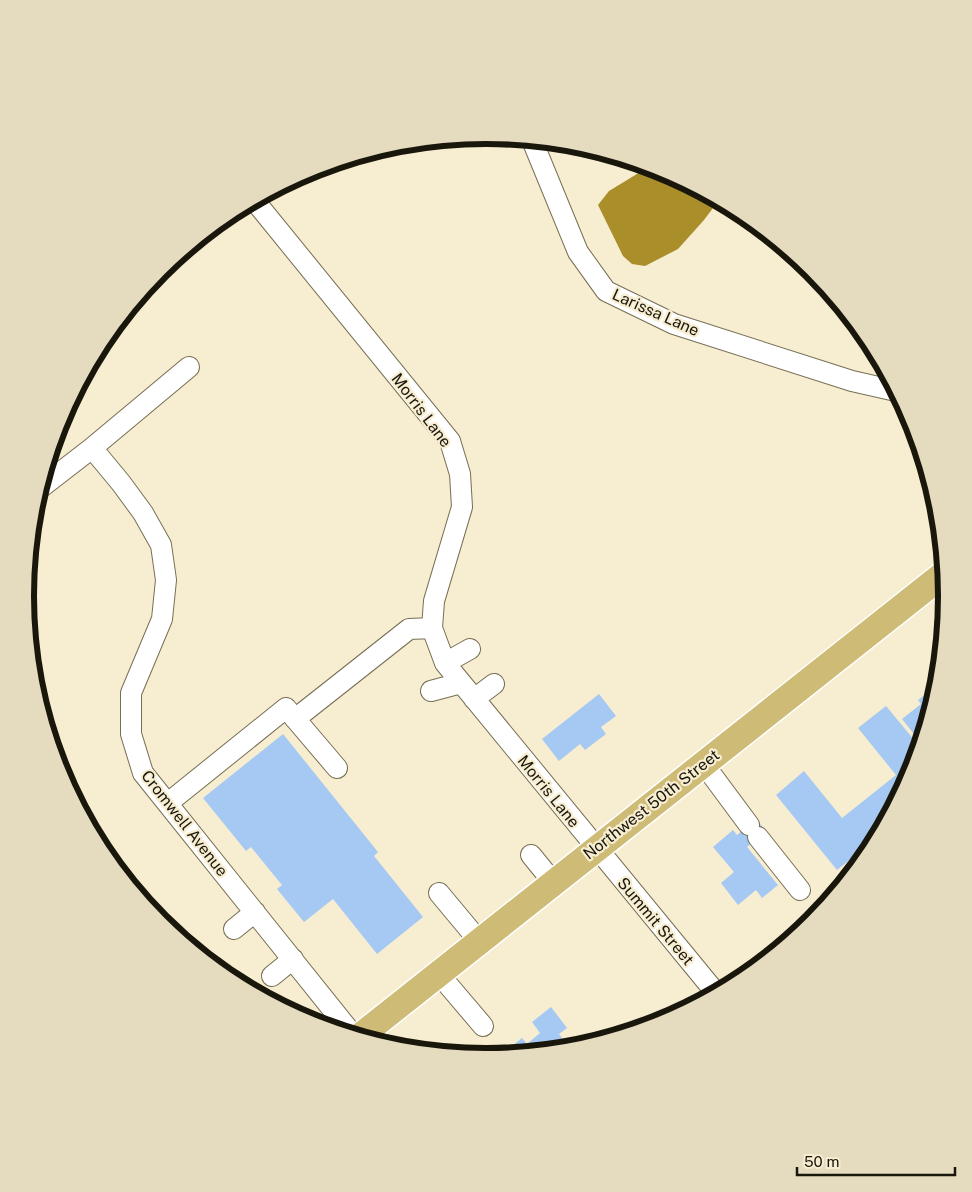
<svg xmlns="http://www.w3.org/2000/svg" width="972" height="1192" font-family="'Public Sans',sans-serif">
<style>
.water{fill:#aa8e29}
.building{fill:#a5c9f3}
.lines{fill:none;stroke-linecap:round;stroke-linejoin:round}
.minor-casing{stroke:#766e54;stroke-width:22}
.major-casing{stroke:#fff;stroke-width:29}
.minor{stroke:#fff;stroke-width:20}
.major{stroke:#cdbb76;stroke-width:26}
.labels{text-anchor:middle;stroke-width:4.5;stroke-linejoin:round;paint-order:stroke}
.street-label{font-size:16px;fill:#19160c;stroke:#f7edd0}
.rim{fill:none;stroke:#19160c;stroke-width:6}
</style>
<rect width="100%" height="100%" fill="#f7edd0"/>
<path class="water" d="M650 166 663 170 719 200 704 220 678 249 645 266 632 264 623 256 598 205 609 191Z"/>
<path class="building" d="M931 690 933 693 937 690 921 743 902 719 921 704 918 700Z
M599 694 616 716 601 727 606 734 585 750 580 744 559 761 542 739Z
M886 706 920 747 912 773 877 838 837 870 776 795 804 771 842 818 896 775 858 728Z
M283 734 378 852 374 856 423 917 377 954 333 899 304 922 277 889 282 885 251 847 246 851 203 798Z
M756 819 766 831 747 847 778 885 762 898 756 890 738 905 721 883 734 872 713 847 733 830 737 835Z
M831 897 812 922 797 935 792 929Z
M790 932 794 937 742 979 739 975Z
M551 1007 567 1028 559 1034 564 1041 558 1046 561 1050 510 1055 507 1050 522 1038 527 1044 540 1033 532 1022Z"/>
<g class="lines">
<g class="minor-casing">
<path id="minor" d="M532 140 578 252 606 291 674 324 852 381 896 391
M254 200 450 441 460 474 462 507 434 601 432 628 445 663 716 993
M92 448 121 483 143 513 161 545 166 580 162 619 131 693V734L143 773 353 1035
M39 489 92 448 189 367
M445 663 470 649
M431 691 461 683
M474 699 494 684
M295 719 409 629 432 628
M703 763 749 825
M168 803 286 708 337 768
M758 837 800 890
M531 855 553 882
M439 893 479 941
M234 929 255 912
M438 973 483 1026
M272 976 293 959"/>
</g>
<g class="major-casing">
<path id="major" d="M359 1037 945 573"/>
</g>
<use href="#minor" class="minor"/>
<use href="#major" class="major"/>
</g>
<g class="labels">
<g class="street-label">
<text transform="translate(656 312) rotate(24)" y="6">Larissa Lane</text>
<text transform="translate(422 410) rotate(53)" y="6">Morris Lane</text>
<text transform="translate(549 791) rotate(51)" y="6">Morris Lane</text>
<text transform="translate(651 804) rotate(-38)" y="6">Northwest 50th Street</text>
<text transform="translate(185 823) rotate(52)" y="6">Cromwell Avenue</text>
<text transform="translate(656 921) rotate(50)" y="6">Summit Street</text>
</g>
</g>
<path d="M0 0H972V1192H0ZM34 596a452 452 0 1 1 904 0a452 452 0 1 1-904 0Z" fill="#e5dcc0" fill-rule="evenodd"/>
<path class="rim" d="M34 596a452 452 0 1 1 904 0a452 452 0 1 1-904 0Z"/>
<path d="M797 1167v8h158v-8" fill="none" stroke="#19160c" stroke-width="2.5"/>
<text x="804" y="1167" font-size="15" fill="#19160c" stroke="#f7edd0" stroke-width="4" paint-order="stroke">50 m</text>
</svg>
